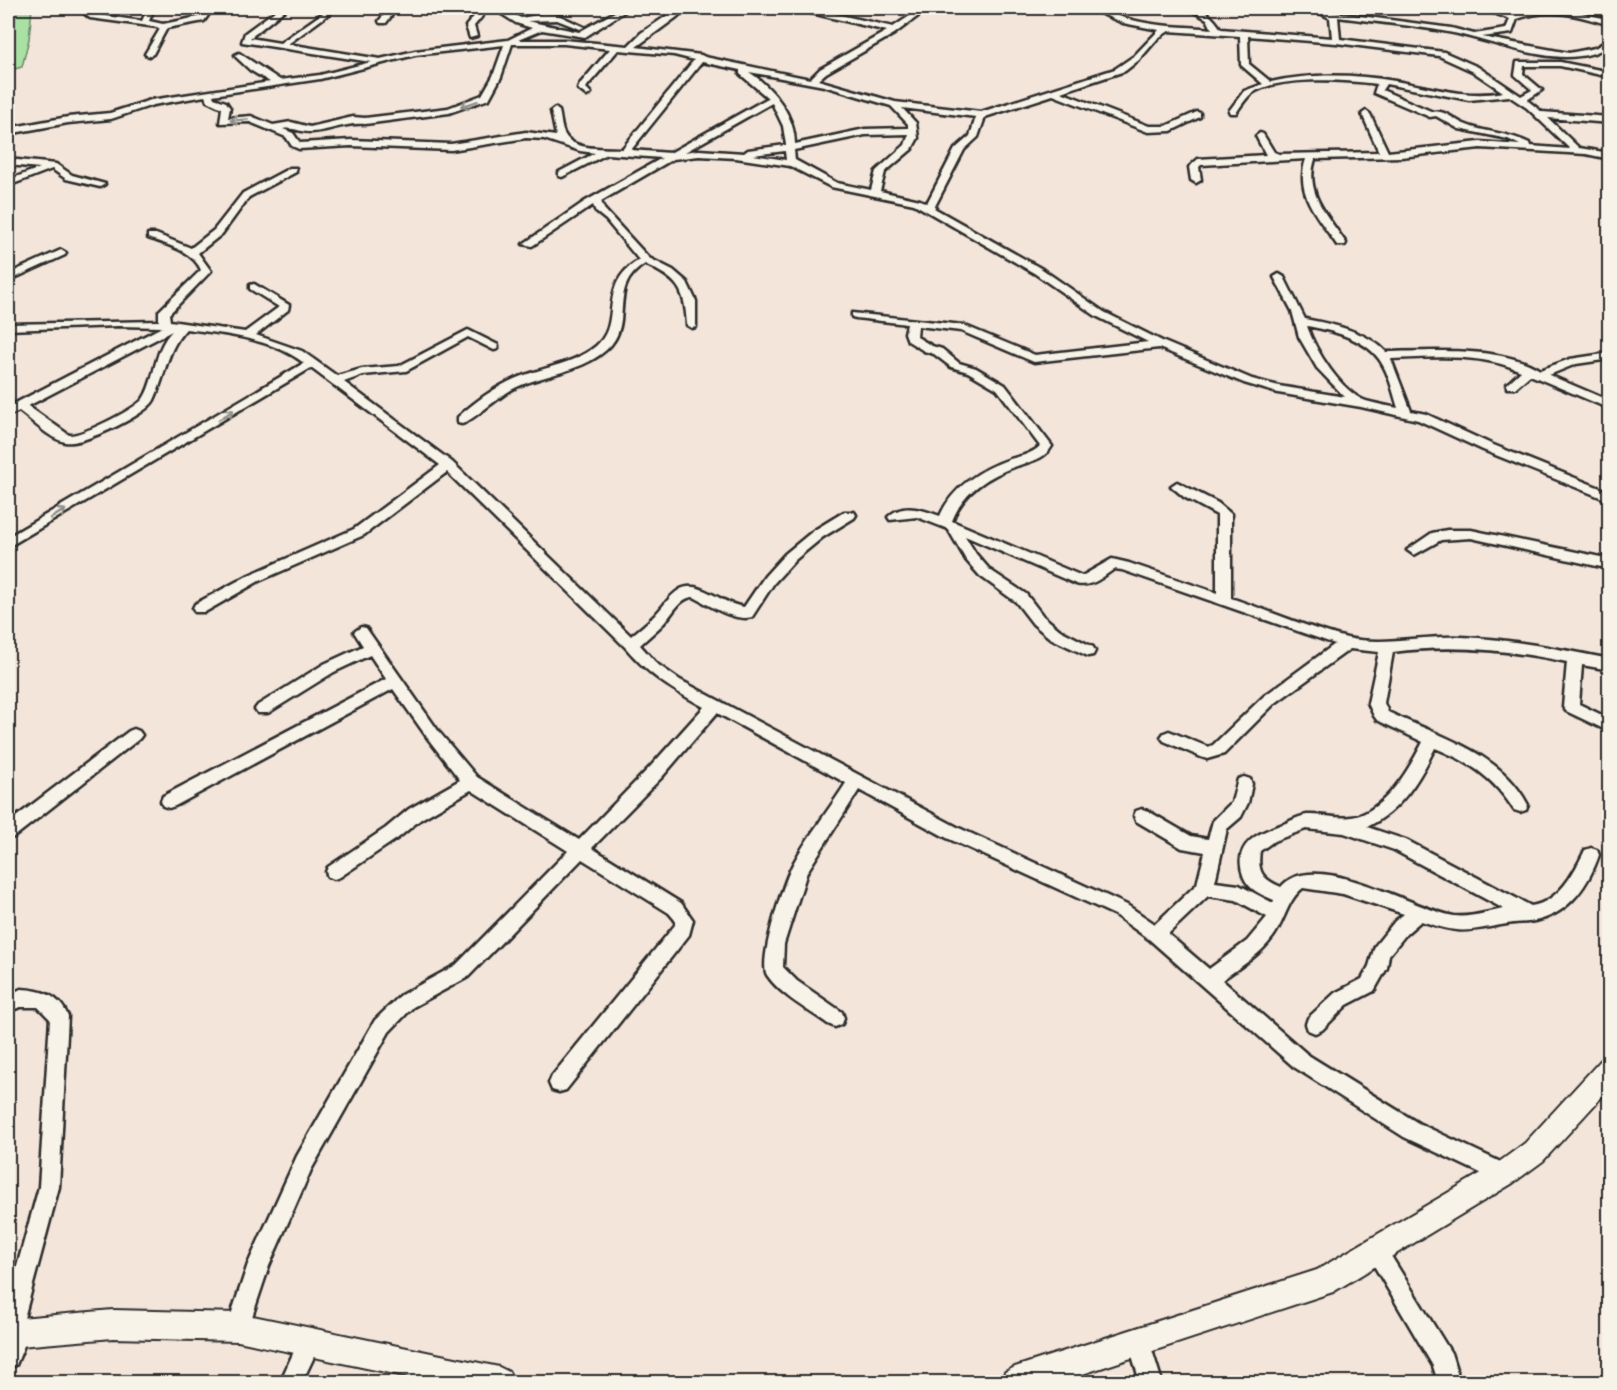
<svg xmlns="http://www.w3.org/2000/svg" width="1617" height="1390" font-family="Itim,sans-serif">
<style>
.green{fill:#a9e0a4;stroke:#6a8668;stroke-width:1.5}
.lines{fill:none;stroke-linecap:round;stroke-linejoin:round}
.river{fill:#96d2f7;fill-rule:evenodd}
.minor-casing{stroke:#2b2b2b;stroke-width:5}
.tertiary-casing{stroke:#2b2b2b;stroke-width:4}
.minor{fill:#f7f3e8;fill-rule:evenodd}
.tertiary{fill:#f7f3e8;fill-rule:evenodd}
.oneway{stroke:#918f8a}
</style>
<rect width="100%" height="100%" fill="#f4e5da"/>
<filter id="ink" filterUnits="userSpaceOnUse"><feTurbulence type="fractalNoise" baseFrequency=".0167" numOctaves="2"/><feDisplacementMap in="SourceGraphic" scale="12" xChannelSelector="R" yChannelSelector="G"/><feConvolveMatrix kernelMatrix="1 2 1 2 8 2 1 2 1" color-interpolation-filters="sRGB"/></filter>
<g filter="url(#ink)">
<path class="green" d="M8 8H32L29 39 22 67 8 71Z"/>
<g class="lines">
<path class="river" d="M8 8 18 12 14 23 8 27Z"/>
<g class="minor-casing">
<path id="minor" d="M78 8H86L92 14 142 21 148 8H154L149 21 163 24 198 17 201 14 200 8H206L209 14 204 21 167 28 153 54 149 56 145 54 160 29 157 27 90 18Z
M279 8H287L250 38 280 43 330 8H337L288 44 380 59 415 51 508 40 532 28 516 23 492 8H500L521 18 543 14 558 15 584 27 580 29 557 20 527 21 579 32 622 8H630L585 37 542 30 518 40H564L628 46 641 33 674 11 675 8H681V14L636 47 701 55 705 57 810 79 820 69 887 31 799 10V8H809L893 27 922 8H929L894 34 826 73 818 80 895 102 981 112 1115 69 1134 56 1159 30 1123 23 1088 8C1102 8 1114 15 1128 19 1156 27 1184 26 1212 29L1207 19 1187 8C1203 6 1213 17 1221 29L1332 38 1330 18 1320 13 1292 10 1289 8 1322 9 1330 12 1451 28 1474 34 1506 29 1510 19 1480 8H1489L1514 15 1539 8H1562L1610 20V25C1577 15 1551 7 1517 19L1512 33 1482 37 1569 53 1595 48 1610 39V45C1567 75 1494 40 1448 32 1412 25 1374 22 1338 17L1340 39 1444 52 1478 67 1521 96 1532 90 1515 75 1517 62H1560L1610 72V77L1560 66H1524L1523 74 1542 90 1527 100 1542 112 1610 117V123L1548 118 1579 148 1610 153V159L1586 154 1480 148 1401 157 1315 159C1304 193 1328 216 1346 243L1345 245H1337C1319 218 1294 194 1306 159L1201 165 1199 167 1201 180 1196 183 1191 180 1189 167 1198 159 1266 155 1256 136 1260 133 1263 134 1274 152 1279 154 1379 152 1362 114 1366 111 1370 114 1388 152 1480 142 1520 145 1508 139 1459 129 1436 116 1430 117 1374 93 1377 84C1345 80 1278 75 1251 94 1245 99 1240 107 1236 113H1230L1229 111 1244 91 1263 84 1241 65 1240 36 1169 31 1158 38 1139 60 1125 71 1061 92 1149 126H1166L1197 112 1200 113V117L1171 131 1148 132 1053 95 985 117 978 137 964 150 934 208 1042 269 1104 312 1164 342 1252 379 1279 386 1345 397 1317 368 1299 337 1292 311 1274 277 1279 274 1284 277 1305 319C1331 324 1367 331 1386 352 1430 351 1503 346 1540 370L1570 359 1610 353V359L1576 364 1549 375 1610 401V409L1530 375 1515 388H1507V384L1521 371C1481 353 1434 357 1391 359L1411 411 1426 414 1491 444 1610 492V501L1483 450 1418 420 1361 407 1278 393 1244 383 1159 348 1034 362 961 331 918 326 917 337 932 346 942 349 959 363 976 368 1005 385 1052 446C1044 460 1031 461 1017 466 988 476 963 492 952 521L1082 576 1112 559 1129 563 1217 593V515L1184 497 1171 486 1177 482 1218 503 1231 514V598C1267 610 1311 629 1347 638 1385 646 1423 635 1461 637 1511 639 1560 649 1610 659V670L1582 665 1579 704 1610 719V732L1566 711 1563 707 1567 662C1510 650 1452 644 1393 652L1384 703 1388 712C1438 736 1501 752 1528 805L1526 810 1520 812 1514 810C1494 778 1470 762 1435 748 1419 780 1401 811 1367 827L1406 840 1531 906C1559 902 1574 873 1585 850L1591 848 1597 850 1599 855C1589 884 1570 912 1539 920 1529 923 1518 922 1507 924 1466 931 1462 935 1421 921L1407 933 1389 955 1387 968 1374 991 1347 1005 1322 1030 1315 1033 1308 1030 1306 1024 1308 1018 1335 993 1362 979 1369 966 1375 946 1395 921 1404 914 1343 894 1303 888C1287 900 1285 921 1273 937 1260 955 1240 967 1222 980L1308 1055 1418 1123 1511 1167 1514 1174 1511 1181 1504 1184 1404 1137 1294 1067 1150 940 1115 915 947 838 859 790 807 872 784 944 783 967 797 981 842 1012 844 1018 842 1024 835 1027 828 1024C809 1010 781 996 767 975 758 961 784 881 793 864 808 836 829 810 846 783L717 713 662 777 592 848 681 903 693 920 689 935 566 1090 559 1092 552 1090 549 1083 552 1076 675 925V920L669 913 582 859 468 977 413 1007 389 1032 311 1170 269 1266 246 1335 238 1338 230 1335 227 1327 248 1264 297 1156 375 1020 401 995 456 965 568 851 471 790 421 819 398 838 340 877 334 879 328 877 326 872 328 867 386 828 409 809 460 780 429 740 393 689 175 806 169 808 163 806 161 801 163 796 386 679 370 655 334 672 268 713H258L255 709 258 705 324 664 363 646 354 632 361 627 366 628 439 732 477 777 579 840 650 767 704 707C670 688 652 678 626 648L447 472 364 535 259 581 205 612H195L193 608 195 604 249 575 354 529 440 465 311 368 8 547V537L304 363C271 338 225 334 186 329 166 350 166 375 154 400 147 415 81 446 65 442 48 438 33 421 19 411L8 416V407L162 327 118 326 8 330V324L159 321V311L201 270C192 250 167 245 148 238V234H156L191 248 214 230 243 193 290 168H296V172L249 197 222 234 198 253 211 271 169 314 170 321 245 332 279 307 250 289V285L254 284 289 305 288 310 256 335 302 351 337 376 362 369 399 366 468 330 498 345V349L494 350 468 337 406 371 363 375 344 382 452 462 631 636C638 630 646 624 653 617 667 604 677 579 701 589 715 594 728 605 744 607L765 576 785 554 813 531 844 512H854L856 515 854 518 823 537 795 560 774 583 752 617C733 622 710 605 694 597 679 597 672 616 662 625 655 632 647 638 640 645L657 664 680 680 959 828 1127 905 1155 924 1197 884 1205 852 1182 848 1136 821 1134 816 1136 811 1142 809 1148 811 1191 836 1208 839 1213 821 1232 802 1238 779 1244 777 1250 779 1252 784 1248 803 1241 817 1227 829 1215 882 1239 885 1273 903 1274 900C1262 895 1248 890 1243 875 1232 842 1261 832 1286 823 1292 820 1300 816 1307 815 1330 814 1348 824 1370 810 1394 795 1410 767 1423 742L1377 720 1374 716 1368 703 1379 652 1350 649 1274 704 1224 754 1207 759 1201 757 1164 741 1161 737 1164 733 1169 731 1208 747 1213 745 1264 696 1335 644 1122 570 1114 569C1103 577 1091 588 1076 584L965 536 976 554 990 570 1026 594 1043 616 1060 630 1093 647 1095 651 1093 655 1088 656 1050 638 1033 624 1016 602 980 576 966 560 948 529 917 517 890 520 888 517C902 502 924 510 940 516 952 487 981 469 1010 459 1021 456 1032 454 1040 446L997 389 968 372 951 367 934 354 924 351 908 341 905 333 907 324 856 318 852 317V313L963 325 1035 355 1148 342 1096 316 1034 273 914 204 831 187 790 166 736 158 699 156 673 159 601 201 604 209 649 258 673 270 687 282 696 301V327L692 328 687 325C685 288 678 280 645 264 608 287 633 319 611 345 586 373 542 373 511 390 499 397 471 421 462 424L458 423V417C478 399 502 382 528 374 551 366 577 362 596 346 624 322 596 286 639 260L606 220 596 212 593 205 532 246 523 244 584 202 662 158 607 154 562 177 559 176V172L595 153 580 151 544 139 526 138 451 150 351 146 299 149 292 146 286 137 250 122 220 123 222 108 207 101 205 96 153 105 111 119 68 123 8 134V128L68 117 110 113 151 100 270 82 250 70 236 57 235 55 239 53 280 80 320 75 371 62 242 42 245 33ZM1248 36 1336 43 1439 56 1472 71 1503 92C1466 99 1431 87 1395 81 1356 74 1310 73 1271 82L1249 64ZM512 44H564L610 49 580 84 578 89 587 96 591 93 586 88 588 85 618 50 674 55 694 60 622 149C606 148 574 151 565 135 561 129 561 118 559 111L555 108 551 111 556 136 526 132 451 144 351 140 300 143 293 133 283 129C293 127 302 133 312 132 330 131 346 122 365 124L449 113 489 99 501 77ZM504 45 493 76 482 95 448 108 365 118 353 117 310 127 291 122 273 125 251 116 228 118 230 108 226 102 214 98 213 95 320 79 415 55ZM702 62 740 70V74L768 98 670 153 631 150ZM749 72 824 86 891 106 908 124V128L865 129 795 144C795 115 773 88 749 72ZM1386 84 1469 100 1509 96 1527 108 1570 149 1530 146 1529 143C1508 132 1485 133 1464 124 1454 120 1444 109 1433 112L1382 90ZM772 103 783 126 786 145 748 150 744 153 699 150 685 152ZM902 108 976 117 970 136 955 149 927 203 920 200 880 191 885 172 912 149 918 138 916 123ZM909 134 905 145 876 171 871 190 837 183 795 160 794 150 865 135ZM785 151 786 160 753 155ZM1307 326C1330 330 1364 338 1379 359 1389 373 1393 392 1398 408 1388 406 1376 404 1366 401 1341 392 1315 350 1307 326ZM172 331C153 350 156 380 143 399 135 409 82 436 69 435L28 406ZM1306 829 1344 833 1394 850 1504 909C1487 912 1471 918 1454 916 1413 909 1313 847 1281 887 1262 879 1257 872 1260 851L1274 841ZM1208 896 1236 900 1267 917 1247 941 1209 969 1168 934Z
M389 8H397L386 23H380L379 21Z
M481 8H489L474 26 477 36 470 38 466 26Z
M8 159 56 164 72 175 105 184 100 187 66 179 52 169 8 186V180L40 168 8 165Z
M61 250 66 253 65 255 8 281V274Z
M1447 530H1471L1610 559V569L1471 538 1441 540 1414 555 1407 550 1432 533Z
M134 729 139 731 142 735 139 739 14 837 8 839V823L129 731Z
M21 989C42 990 59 995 68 1016L59 1187 23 1322 27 1323 30 1331 16 1365 8 1368V1299L39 1187 50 1019 38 1007H21L8 1011V995Z
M1376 1239 1383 1243 1451 1353 1460 1382H1438L1433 1366 1369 1257 1365 1250 1369 1243Z
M310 1331 318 1334 321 1342 302 1382H280L302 1334Z
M1139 1331 1147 1334 1162 1382H1140L1128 1342 1131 1334Z"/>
</g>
<g class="tertiary-casing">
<path id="tertiary" d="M1610 1057V1088L1543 1161 1513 1183 1333 1292 1058 1382H1001L1005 1372 1015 1367 1317 1270 1495 1165 1525 1143 1601 1060Z
M113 1310 238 1313 499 1367 509 1372 514 1382H433L238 1341 113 1338 8 1347V1319Z"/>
</g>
<use href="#minor" class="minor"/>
<use href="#tertiary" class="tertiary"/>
</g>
<defs><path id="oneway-shaft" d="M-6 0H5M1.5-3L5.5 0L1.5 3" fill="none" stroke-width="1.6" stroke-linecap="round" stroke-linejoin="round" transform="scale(1.5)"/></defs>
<g class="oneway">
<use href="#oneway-shaft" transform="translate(469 104) rotate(162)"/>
<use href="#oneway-shaft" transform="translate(239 120) rotate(177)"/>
<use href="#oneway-shaft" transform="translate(226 415) rotate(-33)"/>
<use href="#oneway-shaft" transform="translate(58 514) rotate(-31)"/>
</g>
</g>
<rect width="1617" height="1390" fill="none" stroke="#f7f3e8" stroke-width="30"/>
<rect x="15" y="15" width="1587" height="1360" fill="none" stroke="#2b2b2b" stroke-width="2" filter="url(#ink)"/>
</svg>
